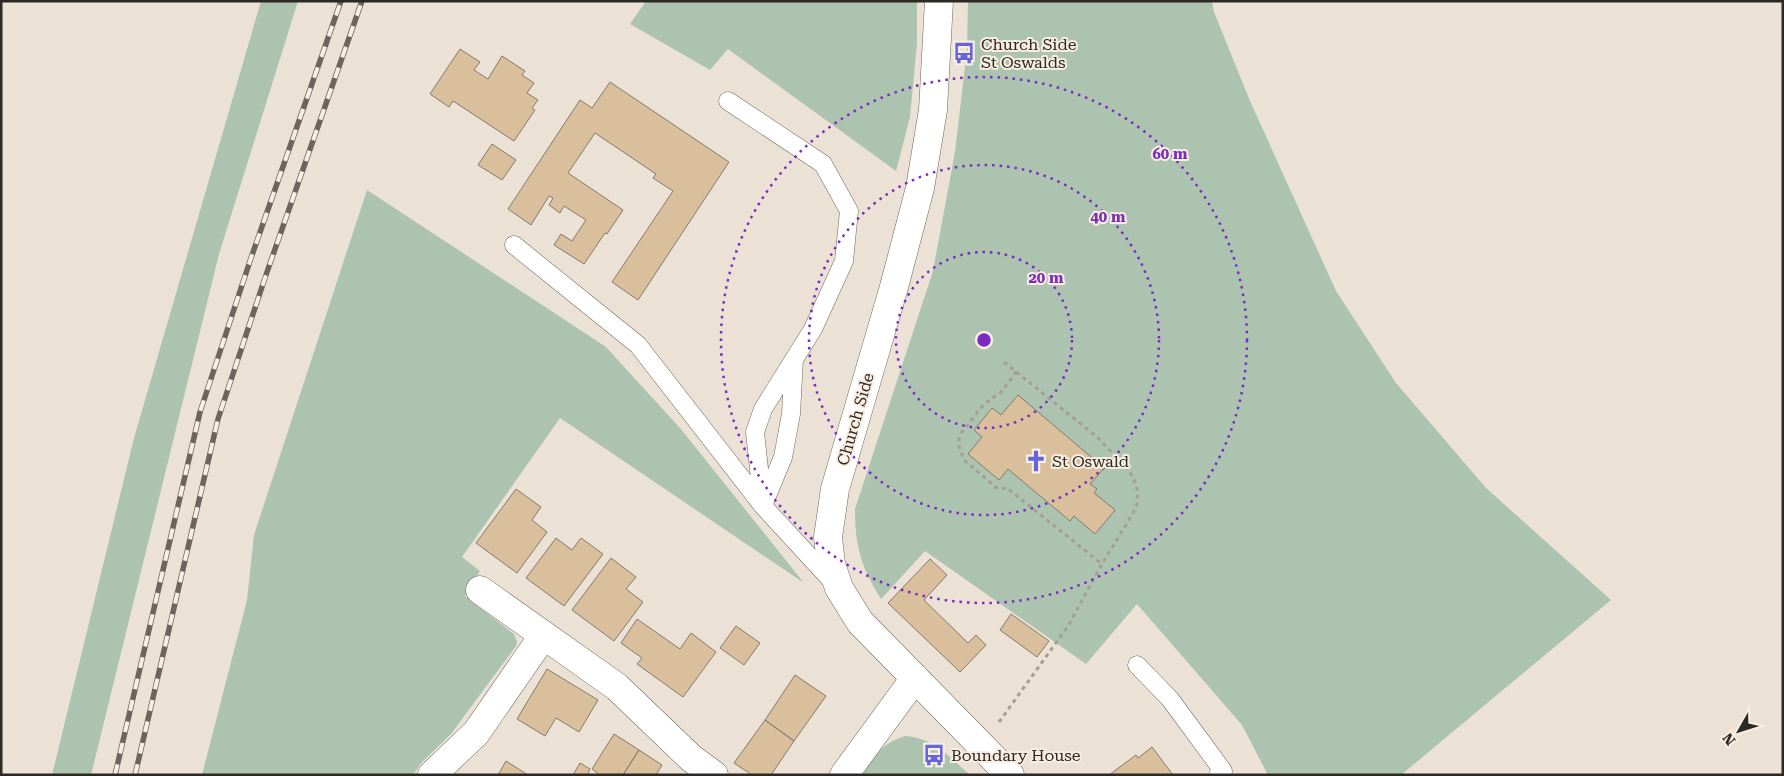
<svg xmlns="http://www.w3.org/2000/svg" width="1784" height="776" font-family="'Roboto Serif',serif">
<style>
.green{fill:#acc3b0}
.building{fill:#dabf9c;stroke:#82796d}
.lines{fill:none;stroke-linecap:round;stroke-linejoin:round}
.lane-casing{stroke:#6f665a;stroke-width:19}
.street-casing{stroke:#6f665a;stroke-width:29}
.primary-casing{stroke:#6f665a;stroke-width:29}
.path{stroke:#a69e94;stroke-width:3;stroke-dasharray:4 4;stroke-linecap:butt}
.lane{stroke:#fff;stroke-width:18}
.street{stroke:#fff;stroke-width:28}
.primary{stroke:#fff;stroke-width:28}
.rail-casing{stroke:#6b655d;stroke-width:5.5}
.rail{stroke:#f9eee1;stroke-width:4;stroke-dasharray:11;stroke-linecap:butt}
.ring{fill:none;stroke:#7b2cbf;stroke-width:2.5;stroke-dasharray:2.5 5}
.labels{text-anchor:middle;stroke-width:4;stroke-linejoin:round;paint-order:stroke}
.poi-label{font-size:16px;fill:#2c2823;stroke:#f9eee1;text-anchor:start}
.street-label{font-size:16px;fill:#2c2823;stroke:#f9eee1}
.centre{fill:#7b2cbf;stroke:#f9eee1;stroke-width:2.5}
.ring-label{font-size:15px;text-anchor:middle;font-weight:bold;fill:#7b2cbf;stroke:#f9eee1;stroke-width:4;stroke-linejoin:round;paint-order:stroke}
</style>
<rect width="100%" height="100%" fill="#ebe1d4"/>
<path class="green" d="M261 1H298L219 254 91 775H52L134 438Z
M646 1H917V43L910 117 896 171 728 49 710 70 630 24Z
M968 1H1212L1214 12 1250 101 1336 291 1396 383 1486 488 1611 600 1401 775H1268L1242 725 1137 604 1086 664 925 551 881 599C861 566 855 547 855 509L933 271 955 152 967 50Z
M367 190 606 347 680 428 804 583 560 418 462 557 480 571 465 596 514 634 517 642 516 646 451 734 422 762 413 775H202L247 600 254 535Z
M905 736C934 738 949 757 970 775H861C875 755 881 744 905 736Z"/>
<path class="building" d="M460 49 480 62 474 70 488 79 502 56 525 71 522 75 534 83 527 93 538 100 532 108 535 110 514 141 453 101 449 107 430 94Z
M610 82 729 162 638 300 612 282 673 191 653 178 656 174 595 133 568 173 623 210 607 234 605 233 584 264 554 245 561 234 572 241 586 220 564 206 560 213 549 205 553 198 549 196 531 225 508 209 580 100 592 108Z
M492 144 516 160 502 180 478 165Z
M1018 395 1104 468 1090 484 1097 489 1094 493 1115 510 1095 534 1074 516 1070 521 1008 469 999 480 968 454 982 437 974 430 992 408 1001 415Z
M516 489 541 507 532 520 547 532 517 573 476 543Z
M556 538 572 550 581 538 603 554 564 606 526 578Z
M611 558 636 577 626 589 643 602 614 641 572 610Z
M930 559 947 575 924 600 968 643 976 635 986 645 960 672 888 603Z
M1011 614 1049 641 1037 657 1000 630Z
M637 619 680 649 691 633 716 652 683 697 637 664 642 658 621 643Z
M736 626 760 643 744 665 720 648Z
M547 669 598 700 579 732 556 718 545 736 517 719Z
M795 675 826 696 794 741 765 720Z
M765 720 794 741 771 775H752L734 763Z
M614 734 639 750 623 775H600L592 769Z
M1152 747 1173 775H1109L1136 755 1138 758Z
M639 750 662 765 656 775H623Z
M506 761 528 775H498Z
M580 763 590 769 587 775H573Z"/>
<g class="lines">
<g class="lane-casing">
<path id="lane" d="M728 101 823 164 849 211 844 261 813 329 763 409 755 432 763 506
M514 245 638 345 763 506 833 582
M764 503 783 457 791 414 794 359
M1137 665 1170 699 1223 771 1218 775"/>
</g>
<g class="street-casing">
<path id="street" d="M480 590 617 687 691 758 714 775
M432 775 476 733 543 636
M844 775 915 678"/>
</g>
<g class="primary-casing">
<path id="primary" d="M939 1 933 110 920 188 894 287 835 489 828 537 831 564 839 588 860 622 1010 775"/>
</g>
<path class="path" d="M1004 362 1097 437 1129 470 1134 480 1138 492 1137 504 1132 515 1102 564
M999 722 1068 626 1102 564 1007 488 998 489 964 460 959 446V439L962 432 984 404 1001 392 1017 371"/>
<use href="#lane" class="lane"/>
<use href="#street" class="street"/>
<use href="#primary" class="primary"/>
<g class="rail-casing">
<path id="rail" d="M115 775 200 412 251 258 341 1
M135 775 218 419 267 272 362 1"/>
</g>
<use href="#rail" class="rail"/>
</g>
<g class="ring">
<circle cx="984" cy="340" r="88"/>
<circle cx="984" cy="340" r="175"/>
<circle cx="984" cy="340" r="263"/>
</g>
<defs>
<g id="bus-bare" transform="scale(1.725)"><path d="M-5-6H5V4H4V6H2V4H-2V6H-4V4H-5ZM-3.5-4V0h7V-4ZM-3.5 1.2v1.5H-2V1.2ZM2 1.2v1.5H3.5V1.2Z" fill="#6665de" stroke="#f9eee1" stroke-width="2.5" paint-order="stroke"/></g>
<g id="church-bare" transform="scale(1.725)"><path d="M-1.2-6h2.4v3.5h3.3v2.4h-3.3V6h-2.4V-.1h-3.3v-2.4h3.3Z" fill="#6665de" stroke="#f9eee1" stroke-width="2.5" paint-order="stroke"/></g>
</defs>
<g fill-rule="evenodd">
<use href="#bus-bare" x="964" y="53"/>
<use href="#church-bare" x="1036" y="461"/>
<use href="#bus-bare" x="934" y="755"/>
</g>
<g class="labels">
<g class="poi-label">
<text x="981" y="50">Church Side<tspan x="981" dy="18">St Oswalds</tspan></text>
<text x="1052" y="467">St Oswald</text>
<text x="951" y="761">Boundary House</text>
</g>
<g class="street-label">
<text transform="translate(855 419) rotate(-74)" y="6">Church Side</text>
</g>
</g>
<circle cx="984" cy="340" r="8" class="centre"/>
<g class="ring-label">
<text x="1170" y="159">60 m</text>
<text x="1108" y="222">40 m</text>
<text x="1046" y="283">20 m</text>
</g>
<rect width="1784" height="776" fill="none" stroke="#2c2823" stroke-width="5"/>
<g transform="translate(1739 731) rotate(231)" stroke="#f9eee1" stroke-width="4" paint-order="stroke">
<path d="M0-4L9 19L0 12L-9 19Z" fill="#2c2823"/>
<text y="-8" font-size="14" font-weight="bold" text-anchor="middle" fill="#2c2823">N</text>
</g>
</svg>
